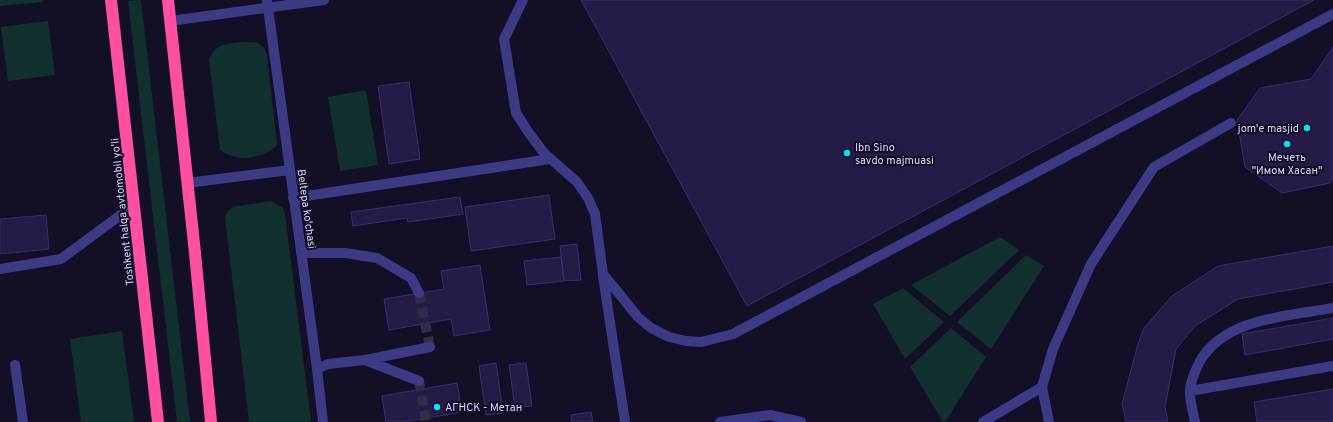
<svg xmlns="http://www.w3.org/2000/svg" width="1333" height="422" font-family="Overpass,sans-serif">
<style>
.green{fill:#12302f}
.building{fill:#241b47;stroke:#3b2d73}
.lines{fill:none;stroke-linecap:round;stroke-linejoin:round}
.minor-tunnel{stroke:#312d47;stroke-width:10;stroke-dasharray:10 5;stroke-linecap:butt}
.minor{stroke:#3d3a85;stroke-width:10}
.highway{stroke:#ff4fa3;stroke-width:12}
.poi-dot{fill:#00e5ff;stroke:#130f26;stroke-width:1.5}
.labels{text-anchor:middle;stroke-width:4;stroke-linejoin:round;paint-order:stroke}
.poi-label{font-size:11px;fill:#d9d4ff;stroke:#130f26;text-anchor:start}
.street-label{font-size:11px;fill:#d9d4ff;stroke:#130f26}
</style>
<rect width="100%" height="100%" fill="#130f26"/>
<path class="green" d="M0 0H43L44 2 0 6Z
M141 0 190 422H177L128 1Z
M48 21 55 75 8 81 1 27Z
M254 42C261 43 265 48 267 55L277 145C269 155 245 161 232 156 228 155 224 152 220 150L209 61C214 40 237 43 254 42Z
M366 90 378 165 340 171 328 97Z
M271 201 283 208 285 214 311 422H249L225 217 228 211 233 207Z
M1000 237 1019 250 950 316 911 285Z
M1026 255 1044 266 991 349 957 322Z
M903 288 944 322 905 359 873 304Z
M951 328 986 357 945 422H943L910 367Z
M122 331 134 422H81L70 339Z"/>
<path class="building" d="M581 0H1314L747 306Z
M1333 47V179L1330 183 1282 193 1245 167 1237 120 1260 88 1311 79Z
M409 82 420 159 389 164 378 86Z
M549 195 555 239 471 251 465 207Z
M460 197 463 214 408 222 407 218 353 226 351 212Z
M46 215 49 249 0 254V219Z
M577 244 581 280 564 281 560 246Z
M1333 246V282L1238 299 1195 326 1176 349 1165 407 1168 422H1126L1122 404 1138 344 1144 328 1172 296 1218 266Z
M561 257 564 281 527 285 524 261Z
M480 265 490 330 454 336 451 319 389 330 384 299 444 289 441 271Z
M1333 318V339L1245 355 1242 334Z
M496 363 503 413 486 415 479 366Z
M526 363 532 406 515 408 509 365Z
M457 383 462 412 404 422H386L382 396Z
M1333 389V422H1257L1254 402Z
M591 412 593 422H572L571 415Z"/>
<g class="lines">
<path class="minor-tunnel" d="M419 293 430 347
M419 381 426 422"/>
<path class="minor" d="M267 0 317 369 323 422
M523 0 504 39 516 113 529 133 544 153 577 182 588 198 595 214 603 274 638 317 651 328 669 337 686 341 701 342 733 334 1333 14
M170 21 324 0
M187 183 290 170
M293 198 550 159
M301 253H345L377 258 411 278 419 293
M0 269 61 259 134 205
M603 276 625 422
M365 360 430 347
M15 365 23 422
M317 369 328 364 365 360 419 381
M1042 387 1049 422
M1190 391 1333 366
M720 422 770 415 801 422
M983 422 1042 387 1053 349 1091 264 1154 167 1231 123
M1195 422C1193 412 1189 399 1190 389 1191 379 1195 372 1199 363 1223 318 1288 316 1333 308"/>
<path class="highway" d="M111 0 158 422
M168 0 195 253 211 422"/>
</g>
<g class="poi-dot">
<circle cx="1307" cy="128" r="4"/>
<circle cx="1287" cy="144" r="4"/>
<circle cx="847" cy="153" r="4"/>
<circle cx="437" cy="407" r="4"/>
</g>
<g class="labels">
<g class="poi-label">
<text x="1299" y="132" text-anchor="end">jom'e masjid</text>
<text x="855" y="151">Ibn Sino<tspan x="855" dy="13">savdo majmuasi</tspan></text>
<text x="1287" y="161" text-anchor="middle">Мечеть<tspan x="1287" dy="13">"Имом Хасан"</tspan></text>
<text x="445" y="411">АГНСК - Метан</text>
</g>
<g class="street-label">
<text transform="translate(307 209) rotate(82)" y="4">Beltepa ko'chasi</text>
<text transform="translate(122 212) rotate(-96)" y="4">Toshkent halqa avtomobil yo'li</text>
</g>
</g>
</svg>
